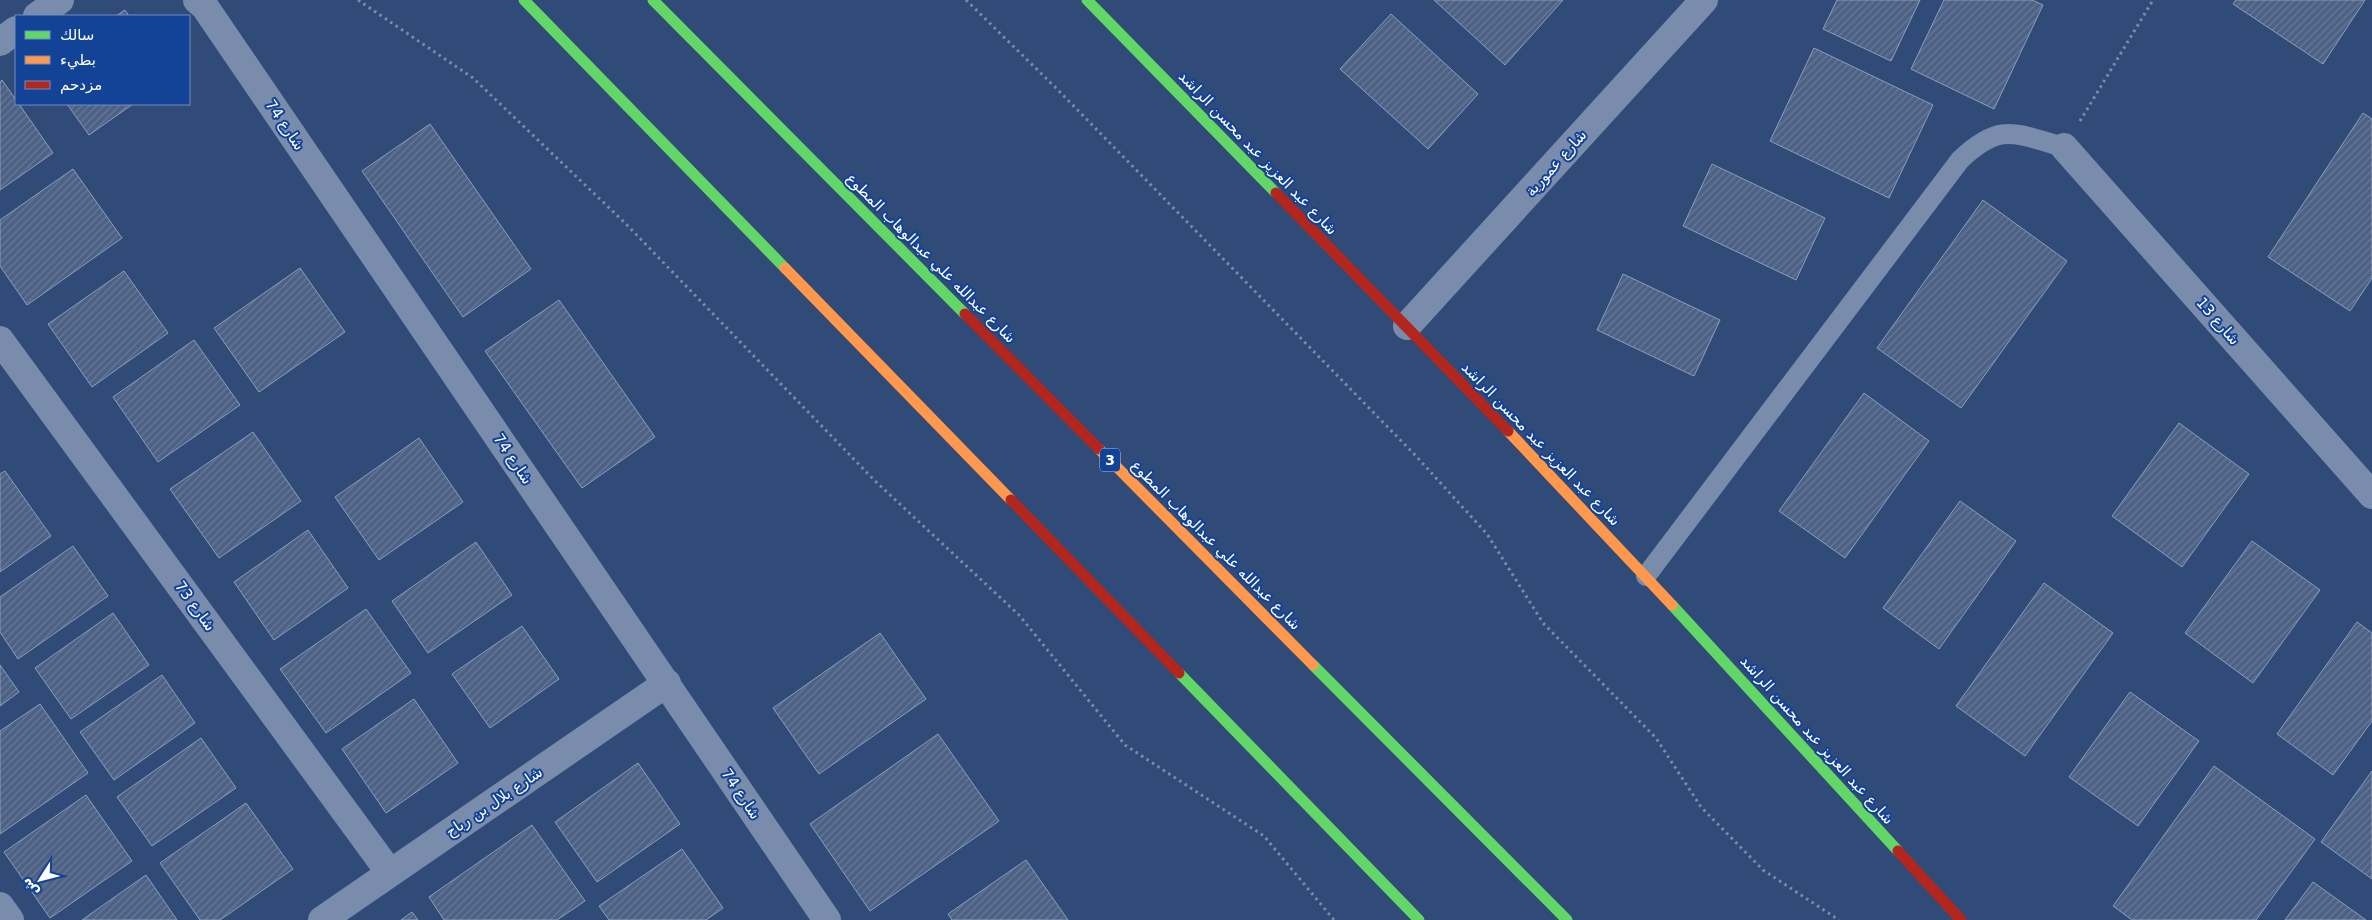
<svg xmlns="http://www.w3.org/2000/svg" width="2372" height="920" font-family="'DejaVu Sans','Noto Sans Arabic',sans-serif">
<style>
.building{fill:url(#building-hatch);stroke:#8e9eb8}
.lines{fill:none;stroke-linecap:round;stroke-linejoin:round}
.path{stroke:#7a8cab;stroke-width:3;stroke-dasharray:2.5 4;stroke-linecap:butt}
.lane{stroke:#7a8cab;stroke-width:20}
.street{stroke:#7a8cab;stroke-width:28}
.fast{stroke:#63d668;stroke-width:11}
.slow{stroke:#ff974d;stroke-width:11}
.jam{stroke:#b3261e;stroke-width:11}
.labels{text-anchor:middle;stroke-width:4;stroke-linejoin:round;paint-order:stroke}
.shield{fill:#134396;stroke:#b8c7e0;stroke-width:1}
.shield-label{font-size:14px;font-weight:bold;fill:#fff}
.street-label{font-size:15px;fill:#fff;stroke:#134396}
</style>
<defs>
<pattern id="building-hatch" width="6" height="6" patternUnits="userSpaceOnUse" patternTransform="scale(1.25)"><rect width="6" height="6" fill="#4c6185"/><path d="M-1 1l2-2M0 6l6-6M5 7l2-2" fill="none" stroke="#677997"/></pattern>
</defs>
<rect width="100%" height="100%" fill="#314b78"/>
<path class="building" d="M1434 0H1563L1505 65Z
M1837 0H1920L1891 61 1823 29Z
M1944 0H2032L2043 5 1994 109 1911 69Z
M2236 0H2365L2323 64 2233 4Z
M125 10 129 16H116Z
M1391 14 1478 94 1428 149 1340 69Z
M1814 48 1933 105 1889 198 1770 141Z
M2 80 16 100V104H19L53 153 0 190V82Z
M67 104H133L89 135Z
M2363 113 2372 119V278L2350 311 2268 257Z
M430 124 531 269 463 317 362 171Z
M1712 164 1825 218 1796 280 1683 226Z
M73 169 122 238 27 305 0 266V220Z
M1983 200 2067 261 1961 408 1877 348Z
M300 268 345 332 259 392 214 328Z
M124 271 168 333 92 387 48 324Z
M1623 274 1720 320 1694 376 1597 330Z
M559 300 655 437 582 488 485 351Z
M194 340 240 405 158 462 113 397Z
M1864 393 1929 441 1845 558 1779 511Z
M2179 423 2249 474 2182 567 2112 516Z
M253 432 301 501 219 558 170 489Z
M419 438 463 502 379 560 335 497Z
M5 471 51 536 0 572V474Z
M1960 501 2016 541 1939 649 1883 608Z
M308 530 348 588 274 640 234 582Z
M2252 541 2320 590 2253 683 2185 633Z
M476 542 512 595 428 653 392 601Z
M73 546 108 596 18 659 0 632V597Z
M2044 583 2113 633 2025 756 1956 706Z
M366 609 411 673 326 733 280 669Z
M113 613 149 665 71 719 35 668Z
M2357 622 2372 633V721L2333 775 2277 734Z
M522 626 559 679 490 728 452 674Z
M880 633 926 699 819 774 773 708Z
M0 665 19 692 0 706Z
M162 675 195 723 114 780 80 732Z
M2130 692 2199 741 2138 826 2069 777Z
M414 699 458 763 386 813 342 749Z
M40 704 88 773 0 834V731Z
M938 734 999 821 870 911 810 824Z
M201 738 236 788 152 846 117 797Z
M638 763 680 824 597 882 555 822Z
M2214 766 2315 839 2256 920H2132L2113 906Z
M2372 771V879L2321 842Z
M86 795 132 861 50 918 4 852Z
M246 803 293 869 220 920H200L160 863Z
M532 825 585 901 557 920H444L429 897Z
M682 849 723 908 706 920H609L599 906Z
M1026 860 1068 920H952L948 914Z
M146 875 177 920H82Z
M2313 882 2366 920H2285Z
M412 912 418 920H401Z"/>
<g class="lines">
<path class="path" d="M358 0 473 78 626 224 874 480 1019 615 1125 745 1264 836 1334 920
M966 0 1058 90 1416 456 1487 534 1543 623 1656 738 1701 807 1763 870 1839 920
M2080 121 2153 0"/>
<path class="lane" d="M1646 576 1960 160C2001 121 2015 134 2064 147"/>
<path class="street" d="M197 0 205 7 827 920
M37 16 60 0
M0 42 16 30
M2064 147 2372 495
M1407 326 1704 0
M0 340 390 873
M0 906 10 920
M322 920 667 683"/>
<path class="fast" d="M524 0 785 268
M653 0 965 314
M1087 0 1276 193
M1672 605 1898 851
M1313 665 1567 920
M1179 673 1419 920"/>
<path class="slow" d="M785 268 1011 500
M1508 431 1672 605
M1099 449 1313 665"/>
<path class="jam" d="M1276 193 1508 431
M965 314 1099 449
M1011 500 1179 673
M1898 851 1961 920"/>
</g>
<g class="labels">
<rect class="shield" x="1100" y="448.5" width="20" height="23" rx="4"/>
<g class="shield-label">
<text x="1110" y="465">3</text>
</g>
<g class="street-label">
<text transform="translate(285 125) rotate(56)" y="5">شارع 74</text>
<text transform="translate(1258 153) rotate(46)" y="5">شارع عبد العزيز عبد محسن الراشد</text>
<text transform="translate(1556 163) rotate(-48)" y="5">شارع عمورية</text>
<text transform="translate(931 258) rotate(45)" y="5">شارع عبدالله علي عبدالوهاب المطوع</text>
<text transform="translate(2218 321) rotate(49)" y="5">شارع 13</text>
<text transform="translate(1541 444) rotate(46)" y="5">شارع عبد العزيز عبد محسن الراشد</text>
<text transform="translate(513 459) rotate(56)" y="5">شارع 74</text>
<text transform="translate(1216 545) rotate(45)" y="5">شارع عبدالله علي عبدالوهاب المطوع</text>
<text transform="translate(195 606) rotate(54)" y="5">شارع 73</text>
<text transform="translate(1817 740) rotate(48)" y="5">شارع عبد العزيز عبد محسن الراشد</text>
<text transform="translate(741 794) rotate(56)" y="5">شارع 74</text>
<text transform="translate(494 802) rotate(-34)" y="5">شارع بلال بن رباح</text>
</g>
</g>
<rect x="15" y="15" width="175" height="90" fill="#134396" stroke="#718ec0"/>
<rect x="25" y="31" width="25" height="8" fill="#63d668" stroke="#718ec0"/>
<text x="60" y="40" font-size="15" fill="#ffffff">سالك</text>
<rect x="25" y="56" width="25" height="8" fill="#ff974d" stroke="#718ec0"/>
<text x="60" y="65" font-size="15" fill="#ffffff">بطيء</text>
<rect x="25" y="81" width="25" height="8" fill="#b3261e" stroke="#718ec0"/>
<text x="60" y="90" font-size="15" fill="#ffffff">مزدحم</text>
<g transform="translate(40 880) rotate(234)" stroke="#134396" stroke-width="4" paint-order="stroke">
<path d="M0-4L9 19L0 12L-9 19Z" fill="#ffffff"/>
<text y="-8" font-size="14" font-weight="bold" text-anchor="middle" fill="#ffffff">ش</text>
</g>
</svg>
